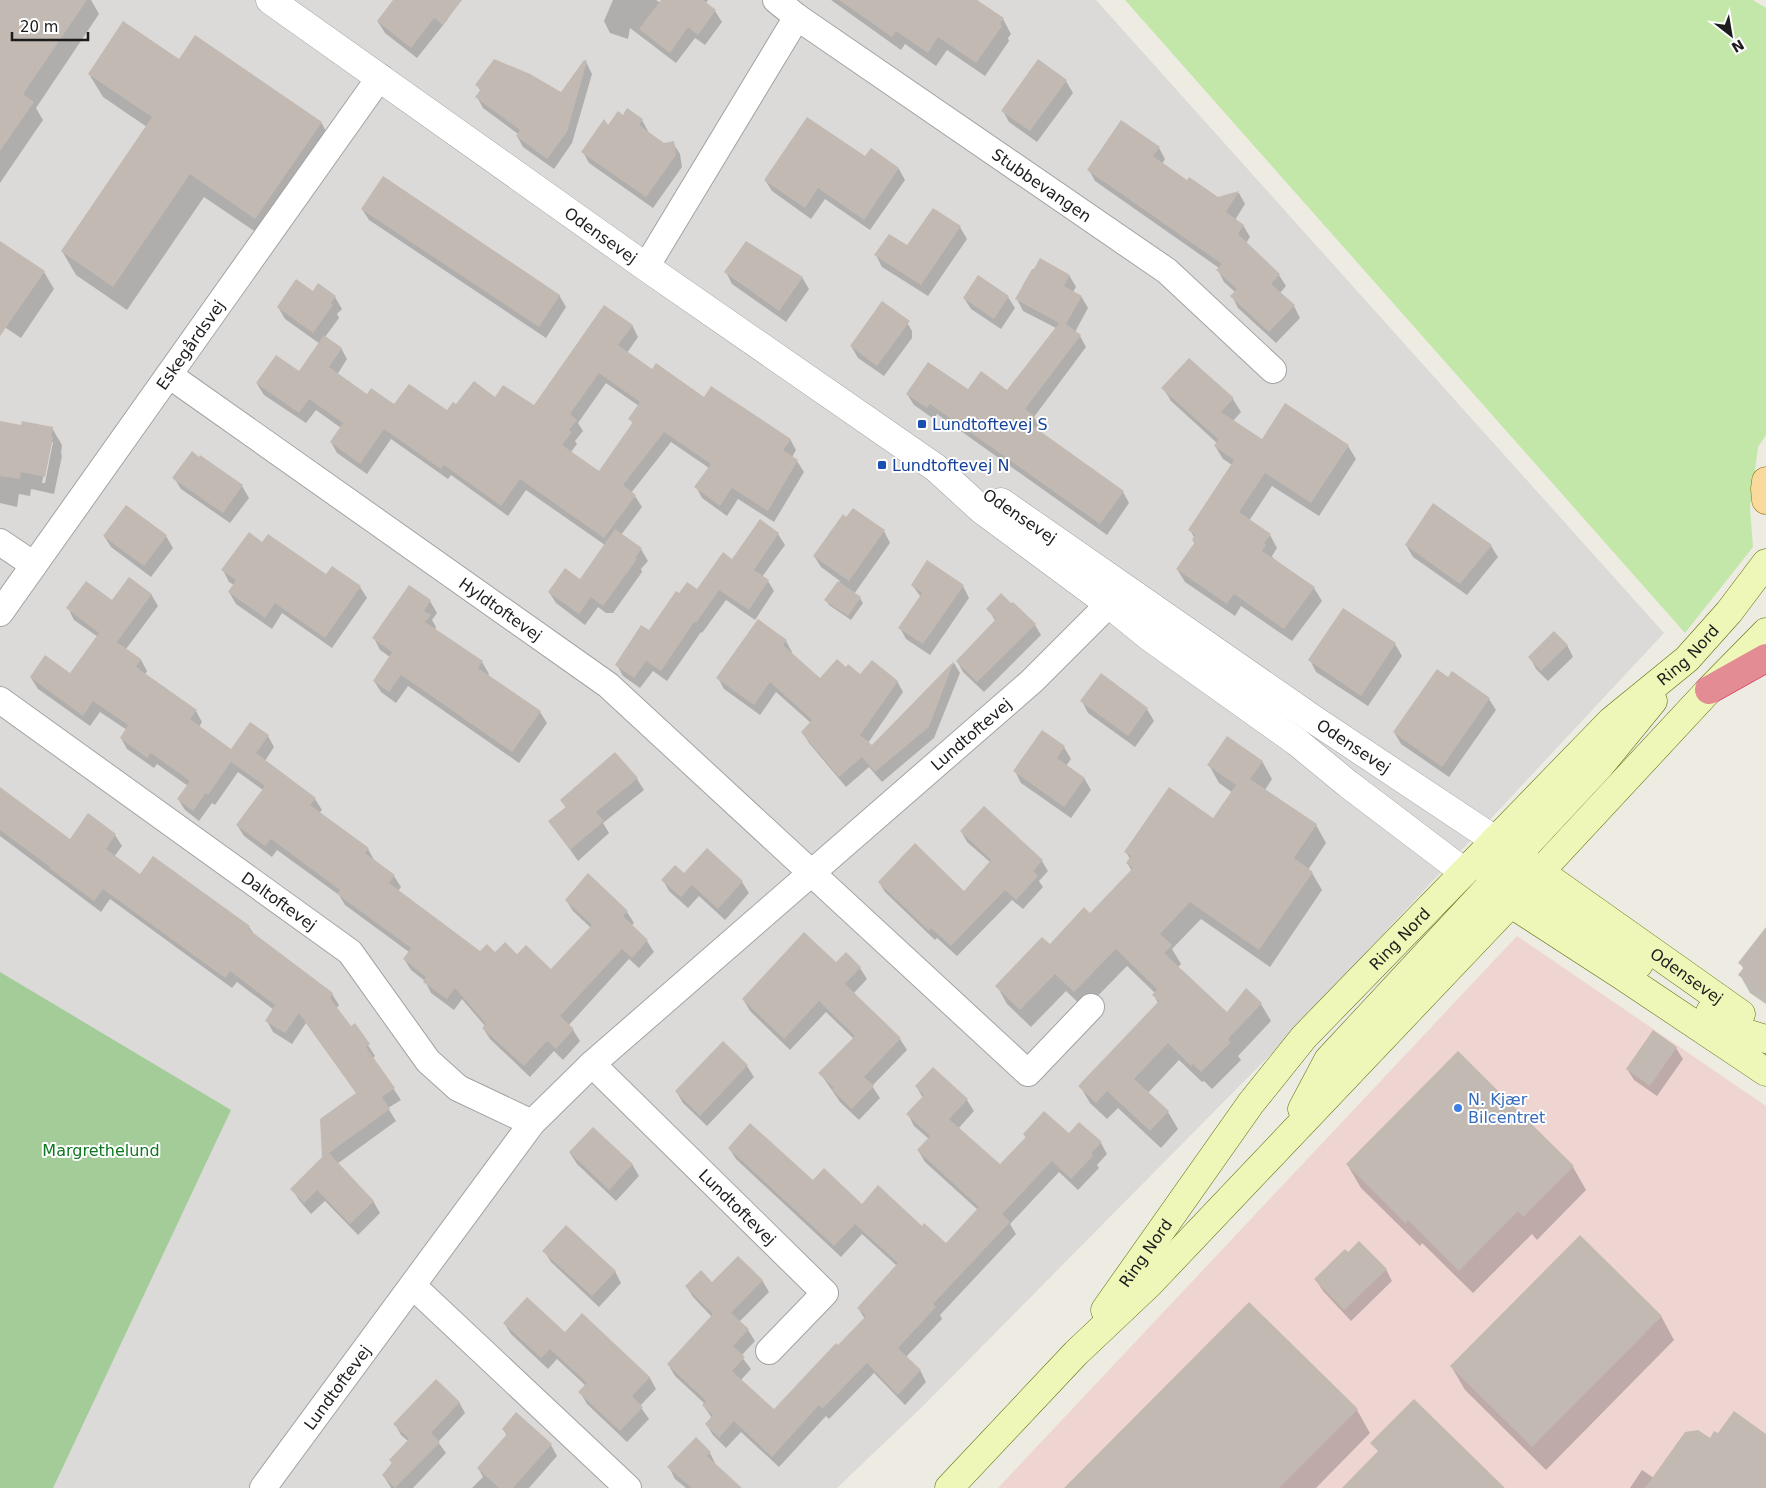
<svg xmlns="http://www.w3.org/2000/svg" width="1766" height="1488" font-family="'DejaVu Sans',sans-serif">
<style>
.residential{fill:#dbdad9}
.commercial{fill:#eed5d2}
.grass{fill:#c2e7a9}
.forest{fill:#a3cc98}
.shadow{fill:#0003;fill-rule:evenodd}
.building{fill:#c2bab2;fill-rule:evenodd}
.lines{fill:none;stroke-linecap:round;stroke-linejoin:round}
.minor-casing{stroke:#a3a3a3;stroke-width:28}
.tertiary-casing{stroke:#a3a3a3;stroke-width:29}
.secondary-casing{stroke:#5b6f08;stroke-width:29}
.primary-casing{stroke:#906e05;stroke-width:29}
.motorway-casing{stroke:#d22954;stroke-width:29}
.minor{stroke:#fff;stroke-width:26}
.tertiary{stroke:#fff;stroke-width:28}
.secondary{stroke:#eef7b7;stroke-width:28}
.primary{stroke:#f9d99c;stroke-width:28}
.motorway{stroke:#e38c94;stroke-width:28}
.transit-dot{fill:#1a4fb4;stroke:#fff;stroke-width:2}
.shop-dot{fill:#3f7fe0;stroke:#fff;stroke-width:2}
.labels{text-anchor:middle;stroke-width:4;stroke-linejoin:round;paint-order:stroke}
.street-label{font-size:16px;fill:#1c1c1c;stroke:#fff}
.transit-label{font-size:16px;fill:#164399;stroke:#fff;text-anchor:start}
.shop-label{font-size:16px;fill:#366cbe;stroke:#fff;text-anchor:start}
.park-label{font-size:16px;fill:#0e7720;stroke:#fff}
</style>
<rect width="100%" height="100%" fill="#eeebe2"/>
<path class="residential" d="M0 0H1096L1664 633 1275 1050 924 1405 837 1488H0Z"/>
<path class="commercial" d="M1517 936 1766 1106V1488H998Z"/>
<path class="grass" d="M1125 0H1753L1766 8V435L1758 447 1750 508 1753 547 1685 633Z"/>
<path class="forest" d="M0 972 231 1110 53 1488H0Z"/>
<path class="shadow" d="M0 0H91L99 14 36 108 43 120 0 183Z
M395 0H432L442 8 448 19 417 58 385 33 378 22Z
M613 0H656L661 3 663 0H708L706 3 715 11 722 22 705 45 695 38 676 63 630 28 628 39 610 33 604 21Z
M831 0H967L1003 19 1011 34 1008 38 1009 41 985 76 947 50 936 66 905 44 901 50Z
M179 60 321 122 334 146 269 241 204 197 127 310 76 275 62 251 147 127 103 97 89 74Z
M586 62 592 74 572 143 554 169 523 147 517 136 518 134 483 108 477 97 481 92 477 85 562 94Z
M1066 81 1073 93 1037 142 1009 122 1003 111Z
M623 116 642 120 648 131 647 133 664 144 673 143 680 154 682 167 653 208 589 163 583 152 608 127Z
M1159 148 1165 159 1162 164 1187 182 1217 198 1239 193 1245 204 1235 220 1243 225 1250 237 1246 243 1279 275 1286 286 1280 293 1294 306 1300 318 1276 343 1238 308 1232 296 1235 292 1224 282 1218 270 1219 268 1095 181 1089 170Z
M865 158 899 169 905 180 870 230 825 199 811 219 772 191 765 180Z
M362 209 559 295 566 307 546 338 369 220Z
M960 227 967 239 928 296 882 267 876 255 907 247Z
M0 242 44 272 54 289 21 338 0 324Z
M726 272 802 277 809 289 786 322 732 284Z
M1069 275 1076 287 1073 292 1081 296 1088 308 1075 332 1080 336 1086 347 1034 417 1041 429 1039 432 1123 492 1129 503 1107 535 937 414 934 419 914 405 907 394 968 390 1008 391 1056 328 1023 311 1017 299Z
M313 293 335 297 342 309 337 314 339 318 325 337 341 348 347 359 337 375 367 396 395 405 448 411 456 406 496 399 534 407 632 325 638 337 627 353 653 371 705 398 790 439 796 450 792 457 797 461 804 472 774 522 738 499 727 516 702 498 696 487 709 468 671 442 631 493 635 496 642 507 621 535 641 549 648 561 641 569 642 572 613 613H606L598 607 585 625 556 603 549 592 580 581 605 545 526 490 508 516 451 475 448 479 391 439 367 474 337 453 331 442 341 428 316 410 306 423 264 395 257 384 299 373 320 344 285 319 278 307ZM606 383 639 406 630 419 633 424 600 473 571 452 577 444 575 441 583 431 578 423Z
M1008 297 1015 308 1001 329 971 309 964 298Z
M905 319 912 331V338L884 376 858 358 851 346Z
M1189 359 1233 399 1241 412 1233 421 1263 441 1348 446 1356 459 1319 516 1272 486 1249 521 1270 535 1277 548 1272 556 1273 558 1314 588 1322 601 1292 641 1241 606 1235 616 1185 582 1177 569 1195 544 1193 541 1195 539 1190 530 1232 465 1223 459 1215 446 1217 443 1171 401 1163 388Z
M0 422 22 426 52 428 62 445 61 453 62 456 54 494 31 489 30 496 19 494 17 507 0 503ZM50 442H53L45 483H42Z
M199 458 242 486 249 498 230 523 181 489 174 478Z
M126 506 166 536 173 548 151 577 111 547 104 536Z
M760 521 778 534 785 545 762 577 768 581 774 591 755 620 726 600 702 633 701 632 667 681 653 671 640 688 623 676 617 665 649 632 680 594 697 591 732 560Z
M884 531 890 543 854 594 860 598 863 603 851 620 829 605 826 600 840 581 821 567 814 556Z
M263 544 326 576 360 587 367 598 332 648 282 613 272 629 236 604 229 592 234 585 229 582 223 570Z
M1406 545 1491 546 1498 557 1467 595 1413 557Z
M912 585 963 586 969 598 930 655 906 639 900 628 921 597Z
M409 587 430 601 437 613 432 620 436 627 435 630 482 662 489 674 487 676 540 712 547 723 519 763 408 686 396 703 381 692 374 681 390 657 380 650 374 638Z
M151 594 158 606 126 649 141 660 147 671 145 675 196 711 202 722 199 727 232 751 268 736 274 747 265 761 315 799 322 810 319 813 368 849 374 860 394 876 401 887 398 891 480 952 517 956 552 971 591 928 573 911 566 900 588 875 627 912 634 923 631 926 647 941 654 952 639 968 629 959 568 1026 573 1030 580 1041 563 1060 554 1051 530 1077 490 1039 483 1028 485 1026 462 999 454 1010 431 993 425 981 411 970 404 959 409 952 345 905 339 895 277 850 272 857 244 836 237 825 263 790 238 772 215 805 212 803 199 821 185 810 178 799 188 786 157 764 154 768 127 749 121 738 127 730 100 712 90 726 38 689 31 678 71 675 98 637 74 620 68 608Z
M988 609 1035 625 1041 635 984 692 963 672 957 661 996 622Z
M786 641 792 652 791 653 820 679 846 669 860 676 897 681 903 692 868 743 873 746 954 663 960 673 934 738 882 782 869 767 846 787 809 743 802 732 811 723 776 692 760 715 724 689 718 678Z
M1395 644 1402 656 1368 706 1316 672 1310 660Z
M1567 645 1573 657 1548 681 1536 669 1530 657Z
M1448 679 1489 699 1496 710 1449 777 1401 744 1394 732Z
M1082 701 1147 709 1154 721 1135 747 1088 713Z
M1064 747 1071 759 1066 766 1084 778 1091 790 1071 818 1021 783 1015 771Z
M615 754 637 779 644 790 603 823 609 833 578 861 550 821 566 808 561 800Z
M1262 761 1272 779 1265 790 1316 825 1326 843 1308 870 1312 873 1322 890 1270 967 1201 919 1172 949 1181 964 1178 967 1227 1014 1261 1004 1271 1021 1238 1056 1241 1060 1212 1089 1204 1081 1202 1082 1179 1060 1148 1093 1168 1112 1178 1129 1161 1148 1118 1108 1107 1119 1090 1103 1080 1086 1158 1003 1154 995 1155 993 1127 966 1085 1009 1066 991 1031 1027 1007 1004 997 986 1090 915 1132 871 1127 863 1130 859 1126 852 1214 820 1233 793 1219 783 1209 765Z
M0 792 70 840 115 835 122 846 114 857 141 876 153 858 249 927 254 934 332 994 339 1005 336 1009 350 1028 355 1025 375 1056 373 1058 401 1100 388 1108 396 1121 337 1164 373 1201 380 1213 358 1235 325 1201 311 1214 299 1200 292 1189 323 1157 357 1094 306 1023 292 1044 273 1032 267 1021 274 1010 237 982 232 988 110 899 101 912 0 836Z
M961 831 1042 861 1048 871 1039 881 1043 887 1023 909 1012 900 957 956 937 938 935 940 885 892 879 882 964 892 990 862 967 842Z
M684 874 742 882 749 893 725 920 699 896 688 908 669 891 663 880Z
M1766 929V1004L1750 993 1740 975 1744 970 1740 963Z
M846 954 860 968 867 979 853 994 900 1039 907 1050 872 1086 880 1098 859 1120 840 1102 820 1073 854 1039 826 1012 790 1050 750 1011 743 999 836 964Z
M723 1043 747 1066 754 1077 707 1126 683 1103 676 1091Z
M1676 1048 1683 1059 1657 1096 1634 1080 1627 1069Z
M933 1068 967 1100 974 1111 958 1129 1000 1166 1026 1138 1024 1134 1069 1135 1101 1143 1107 1154 1097 1165 1099 1168 1078 1190 1059 1172 1010 1224 1016 1234 940 1315 942 1319 906 1357 920 1370 926 1382 905 1405 874 1373 829 1419 826 1416 779 1467 741 1432 726 1448 713 1435 706 1424 712 1418 703 1405 705 1404 675 1376 668 1364 712 1317 693 1297 686 1286 762 1280 769 1292 739 1322 748 1330 755 1341 741 1356 751 1369 741 1380 774 1411 865 1319 858 1308 897 1266 862 1234 841 1257 736 1159 729 1148 813 1182 862 1206 922 1228 946 1245 978 1210 925 1162 918 1150 929 1139 914 1126 908 1114 923 1098 916 1086Z
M570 1153 632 1164 639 1176 616 1201 577 1164Z
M1347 1164 1573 1167 1586 1190 1537 1240 1532 1234 1473 1293 1422 1243 1420 1246 1361 1188Z
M544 1251 615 1271 621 1283 599 1307 551 1262Z
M1386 1269 1392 1281 1351 1321 1323 1291 1316 1280Z
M582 1315 650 1378 656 1389 640 1406 649 1419 627 1442 587 1404 580 1392 586 1386 557 1359 548 1369 511 1334 504 1323 565 1334Z
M1661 1316 1674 1340 1546 1470 1465 1390 1451 1366Z
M459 1402 465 1413 438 1442 446 1453 413 1488H391L383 1475 408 1441 401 1435 395 1424Z
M1357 1410 1370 1433 1316 1488H1066Z
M503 1429 551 1445 557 1456 529 1488H472L483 1477 478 1468 507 1436Z
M1719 1435H1766V1488H1630L1642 1470 1654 1478Z
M710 1453 716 1465 740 1488H686L675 1479 669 1467Z"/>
<path class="building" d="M0 0H87L23 94 34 102 0 151Z
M393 0H462L443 25 434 18 411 48 377 21Z
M661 0H703L716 10 698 35 688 27 670 53 639 29Z
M839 0H977L1004 18 1000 24 1002 26 976 63 938 37 928 53 896 31 892 37Z
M123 21 179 59 195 35 322 122 255 219 190 174 113 287 61 251 152 117 88 74Z
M494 59 530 74 561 92 584 60 587 61 567 132 547 159 516 136 520 130 475 97 481 89 475 85Z
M1038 59 1067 80 1030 131 1001 111Z
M627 108 643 119 639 125 664 143 674 141 676 155 646 197 581 152 604 119 608 125 618 111 623 115Z
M807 117 865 156 871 148 899 168 864 220 818 188 805 208 764 180Z
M1121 120 1160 147 1153 156 1187 180 1189 177 1218 197 1239 191 1226 212 1244 225 1238 234 1280 274 1271 284 1295 305 1269 332 1230 296 1237 289 1216 270 1222 264 1087 170Z
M383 176 560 295 539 327 361 209Z
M933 208 961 226 921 285 874 255 889 234 907 245Z
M0 241 45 271 0 336Z
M746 241 803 277 779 311 724 272Z
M1040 258 1070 275 1064 286 1082 296 1066 324 1081 335 1025 409 1035 417 1030 424 1124 491 1100 524 930 404 927 408 906 394 928 362 968 389 981 371 1007 390 1059 323 1015 299 1032 269H1034Z
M978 275 1009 296 994 319 963 298Z
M296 279 313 291 318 283 336 296 331 303 333 305 313 333 277 307Z
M882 301 910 321 877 366 850 346Z
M604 305 633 325 618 345 652 369 656 363 704 397 711 386 791 439 783 450 798 460 768 511 732 488 720 506 694 487 711 464 664 432 623 485 636 495 604 538 520 479 501 506 444 465 441 469 384 429 360 464 330 442 343 423 309 399 299 413 256 383 276 355 299 371 324 335 342 348 329 367 367 394 371 388 394 404 409 384 447 410 453 402 456 404 474 381 495 397 503 385 534 405ZM599 373 640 402 628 419 633 422 599 471 562 445 572 432 569 430 577 420 570 414Z
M1189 358 1234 398 1221 412 1262 439 1285 403 1349 445 1311 503 1265 473 1239 512 1271 534 1264 543 1266 545 1262 551 1315 587 1284 629 1234 594 1227 604 1176 569 1195 542 1192 540 1195 535 1188 530 1234 460 1214 446 1218 439 1161 388Z
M0 421 21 425 22 421 53 427 51 437H53L45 477 21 472 20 479 0 476Z
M192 451 199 457 200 455 243 485 223 513 172 478Z
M1433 503 1492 545 1460 584 1405 545Z
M126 505 167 535 144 566 103 536Z
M853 508 885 530 849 581 813 556 843 514 846 517Z
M760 519 779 533 754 570 769 580 749 610 719 590 696 623 694 622 661 671 646 661 634 678 615 665 641 625 649 630 676 591 679 593 687 582 697 589 723 552 732 559Z
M615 529 642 548 635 558 637 559 603 606 591 597 579 614 548 592 565 568 580 579Z
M249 532 262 542 268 534 326 574 332 566 361 586 325 638 275 603 265 618 228 592 236 580 221 570Z
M927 560 964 585 923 644 898 628 922 593 911 585Z
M129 577 152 594 117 642 141 659 136 667 197 710 190 719 231 749 250 722 269 735 256 753 316 798 310 805 369 848 365 853 395 875 389 883 480 951 487 944 495 952 505 942 517 954 526 945 551 969 592 925 565 900 588 873 628 911 623 916 648 940 632 958 622 949 560 1016 574 1029 556 1049 547 1041 524 1066 482 1028 486 1024 455 988 447 999 423 982 426 977 403 959 411 948 337 894 340 890 271 839 265 846 236 825 265 786 231 762 208 795 206 793 193 811 177 799 190 781 151 753 147 758 120 738 128 725 93 701 83 716 30 677 45 655 70 673 99 633 66 608 86 581 112 600Z
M838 581 861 597 848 616 824 600Z
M409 585 431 600 424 611 431 615 425 622 483 661 478 668 541 711 512 752 401 675 389 692 373 681 392 652 372 638Z
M1001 593 1011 603 1013 602 1036 624 977 682 956 661 996 619 986 609Z
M1343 608 1396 643 1361 696 1308 660Z
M758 619 787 640 783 645 820 678 837 659 846 667 848 664 860 674 872 660 898 681 860 735 872 745 954 661 929 727 875 772 862 757 839 777 801 732 812 720 770 682 754 705 716 678Z
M1554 631 1568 645 1541 671 1528 657Z
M1437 669 1448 677 1452 671 1490 698 1442 767 1393 732Z
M1101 673 1148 708 1128 736 1080 701Z
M1042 730 1065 746 1057 758 1085 778 1064 807 1013 771Z
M1227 736 1263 761 1250 779 1317 824 1294 858 1313 872 1259 950 1190 902 1160 934 1172 945 1164 953 1227 1012 1246 988 1262 1003 1228 1039 1231 1042 1201 1072 1193 1064 1191 1066 1168 1043 1134 1079 1169 1111 1150 1131 1107 1091 1096 1103 1078 1086 1159 1001 1152 995 1157 989 1116 949 1074 992 1055 974 1020 1010 995 986 1042 937 1050 944 1084 907 1090 913 1133 868 1126 863 1131 856 1124 852 1169 787 1213 818 1236 785 1207 765Z
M615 752 638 778 596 812 604 821 570 850 548 821 566 807 560 800Z
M0 787 70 839 88 813 116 834 106 849 140 874 153 856 250 926 248 929 333 993 330 998 351 1026 355 1023 370 1044 366 1047 395 1088 382 1097 390 1109 329 1153 374 1201 350 1224 317 1190 304 1203 290 1189 322 1157 320 1119 356 1093 299 1013 285 1033 265 1021 275 1005 230 971 225 978 103 889 94 901 49 868 50 867 0 830Z
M984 806 1043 860 1033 871 1038 876 1016 900 1005 890 951 946 931 928 929 931 878 882 915 843 964 891 991 860 960 831Z
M707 848 743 881 718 909 692 885 681 897 661 880 675 865 684 873Z
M1766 927V995L1738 975 1744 967 1738 963Z
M804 932 836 962 846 952 861 967 845 984 901 1038 864 1077 874 1086 852 1109 832 1090 834 1088 818 1073 855 1036 819 1001 784 1039 742 999Z
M1653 1030 1677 1047 1650 1086 1626 1069Z
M723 1041 748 1065 700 1116 675 1091Z
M1458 1051 1574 1166 1523 1217 1518 1211 1459 1271 1408 1220 1406 1224 1346 1164Z
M933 1067 968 1099 949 1119 1000 1164 1026 1137 1023 1134 1044 1111 1069 1133 1079 1122 1102 1142 1091 1153 1093 1156 1071 1179 1052 1161 1002 1214 1010 1222 933 1304 936 1307 898 1348 921 1370 898 1395 867 1363 822 1409 819 1405 772 1457 734 1421 719 1438 705 1424 713 1415 702 1405 706 1401 667 1364 713 1314 685 1286 701 1270 712 1282 738 1256 763 1280 731 1313 749 1329 733 1346 745 1357 732 1371 774 1409 836 1343 838 1345 866 1316 857 1308 898 1263 855 1224 834 1246 728 1148 750 1123 813 1180 824 1168 862 1204 878 1185 922 1226 924 1223 946 1243 979 1207 917 1150 930 1136 906 1114 924 1095 915 1086Z
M593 1127 633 1164 609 1190 569 1152Z
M566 1225 616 1271 592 1296 542 1251Z
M1580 1235 1662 1316 1532 1447 1450 1366Z
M1359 1241 1387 1269 1344 1310 1314 1279 1345 1249 1348 1252Z
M527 1297 565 1332 582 1313 650 1377 632 1396 643 1407 620 1431 578 1392 587 1383 550 1349 541 1358 503 1323Z
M1249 1302 1358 1409 1279 1488H1064Z
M436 1379 460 1402 431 1433 440 1442 395 1488 382 1475 392 1463 389 1460 409 1439 393 1424Z
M1414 1399 1505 1488H1342L1378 1451 1370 1443Z
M1734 1411 1766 1434V1488H1645L1685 1432 1698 1430 1710 1438 1714 1431 1718 1433Z
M516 1412 552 1444 513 1488H499L477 1468 507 1434 502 1429Z
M696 1437 711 1452 707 1456 742 1488H692L667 1467Z"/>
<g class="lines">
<g class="minor-casing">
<g id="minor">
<path id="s1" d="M776 0 797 17 1167 271 1273 370"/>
<path d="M646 267 797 17"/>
<path id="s2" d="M169 375 608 685 1028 1073 1091 1007"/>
<path d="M0 542 34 565"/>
<path id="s3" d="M0 613 380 77"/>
<path id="s4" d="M0 700 350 952 428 1061 458 1088 532 1123"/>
<path id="s5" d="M592 1064 825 1293 769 1351"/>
<path d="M413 1286 628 1488"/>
<path id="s6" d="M263 1488 532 1123 592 1064 1032 681 1109 604 1123 587"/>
</g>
</g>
<g class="tertiary-casing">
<g id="tertiary">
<path id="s7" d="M270 0 646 267 936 468 982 510 1109 604 1151 638 1297 742 1348 784 1464 872"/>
<path id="s8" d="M1001 502 1313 719 1495 840"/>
</g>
</g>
<g class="secondary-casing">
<g id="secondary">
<path id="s9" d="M1495 840 1741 1014"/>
<path d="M1509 872 1517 855 1599 767 1653 701"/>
<path d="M1509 881 1525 888 1639 964"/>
<path d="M1496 894 1621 975 1766 1072"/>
<path d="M1710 1012 1739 1031 1766 1039"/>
<path d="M1302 1109 1328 1060 1488 888 1497 864 1495 840"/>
<path id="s10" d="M1105 1310 1251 1103 1304 1037 1611 721 1687 659 1729 612 1766 563"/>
<path d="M949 1488 1076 1353 1149 1284 1510 904 1709 690 1766 632"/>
</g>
</g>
<g class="primary-casing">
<path id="primary" d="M1766 481 1765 489 1766 500"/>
</g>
<g class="motorway-casing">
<path id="motorway" d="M1709 690 1766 658"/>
</g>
<use href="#minor" class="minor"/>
<use href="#tertiary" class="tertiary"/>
<use href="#secondary" class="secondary"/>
<use href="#primary" class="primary"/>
<use href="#motorway" class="motorway"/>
</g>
<g class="transit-dot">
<rect x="917" y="419" width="10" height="10" rx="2.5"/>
<rect x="877" y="460" width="10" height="10" rx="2.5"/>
</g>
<circle class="shop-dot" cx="1458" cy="1108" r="5"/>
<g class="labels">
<g class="street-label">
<text dy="6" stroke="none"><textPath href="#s1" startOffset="324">Stubbevangen</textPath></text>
<text dy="6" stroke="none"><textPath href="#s7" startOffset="406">Odensevej</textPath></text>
<text dy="6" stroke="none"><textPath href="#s3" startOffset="329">Eskegårdsvej</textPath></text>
<text transform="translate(1020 516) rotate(34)" y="6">Odensevej</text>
<text dy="6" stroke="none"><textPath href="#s2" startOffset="406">Hyldtoftevej</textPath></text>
<text dy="6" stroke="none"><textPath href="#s10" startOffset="880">Ring Nord</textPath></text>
<text dy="6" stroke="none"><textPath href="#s6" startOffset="1040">Lundtoftevej</textPath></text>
<text dy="6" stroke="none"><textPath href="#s8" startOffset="429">Odensevej</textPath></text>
<text dy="6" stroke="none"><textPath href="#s4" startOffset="344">Daltoftevej</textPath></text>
<text dy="6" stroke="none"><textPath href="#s10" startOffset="475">Ring Nord</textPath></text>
<text dy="6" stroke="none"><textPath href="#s9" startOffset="235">Odensevej</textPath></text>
<text dy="6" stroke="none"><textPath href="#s5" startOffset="204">Lundtoftevej</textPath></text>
<text dy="6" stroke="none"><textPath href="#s10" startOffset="70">Ring Nord</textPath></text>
<text dy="6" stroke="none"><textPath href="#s6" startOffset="125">Lundtoftevej</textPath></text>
</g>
<g class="transit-label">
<text x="932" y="430">Lundtoftevej S</text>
<text x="892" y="471">Lundtoftevej N</text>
</g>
<g class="shop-label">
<text x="1468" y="1105">N. Kjær<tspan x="1468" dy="18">Bilcentret</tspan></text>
</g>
<g class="park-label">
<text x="101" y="1156">Margrethelund</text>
</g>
</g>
<g transform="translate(1731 35) rotate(149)" stroke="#ffffff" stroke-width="4" paint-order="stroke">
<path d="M0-4L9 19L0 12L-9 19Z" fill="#1c1c1c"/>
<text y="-8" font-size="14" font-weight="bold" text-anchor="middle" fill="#1c1c1c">N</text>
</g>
<path d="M12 32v8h76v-8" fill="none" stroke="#1c1c1c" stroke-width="2.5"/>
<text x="20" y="32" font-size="15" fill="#1c1c1c" stroke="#ffffff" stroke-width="4" paint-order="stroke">20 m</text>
</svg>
